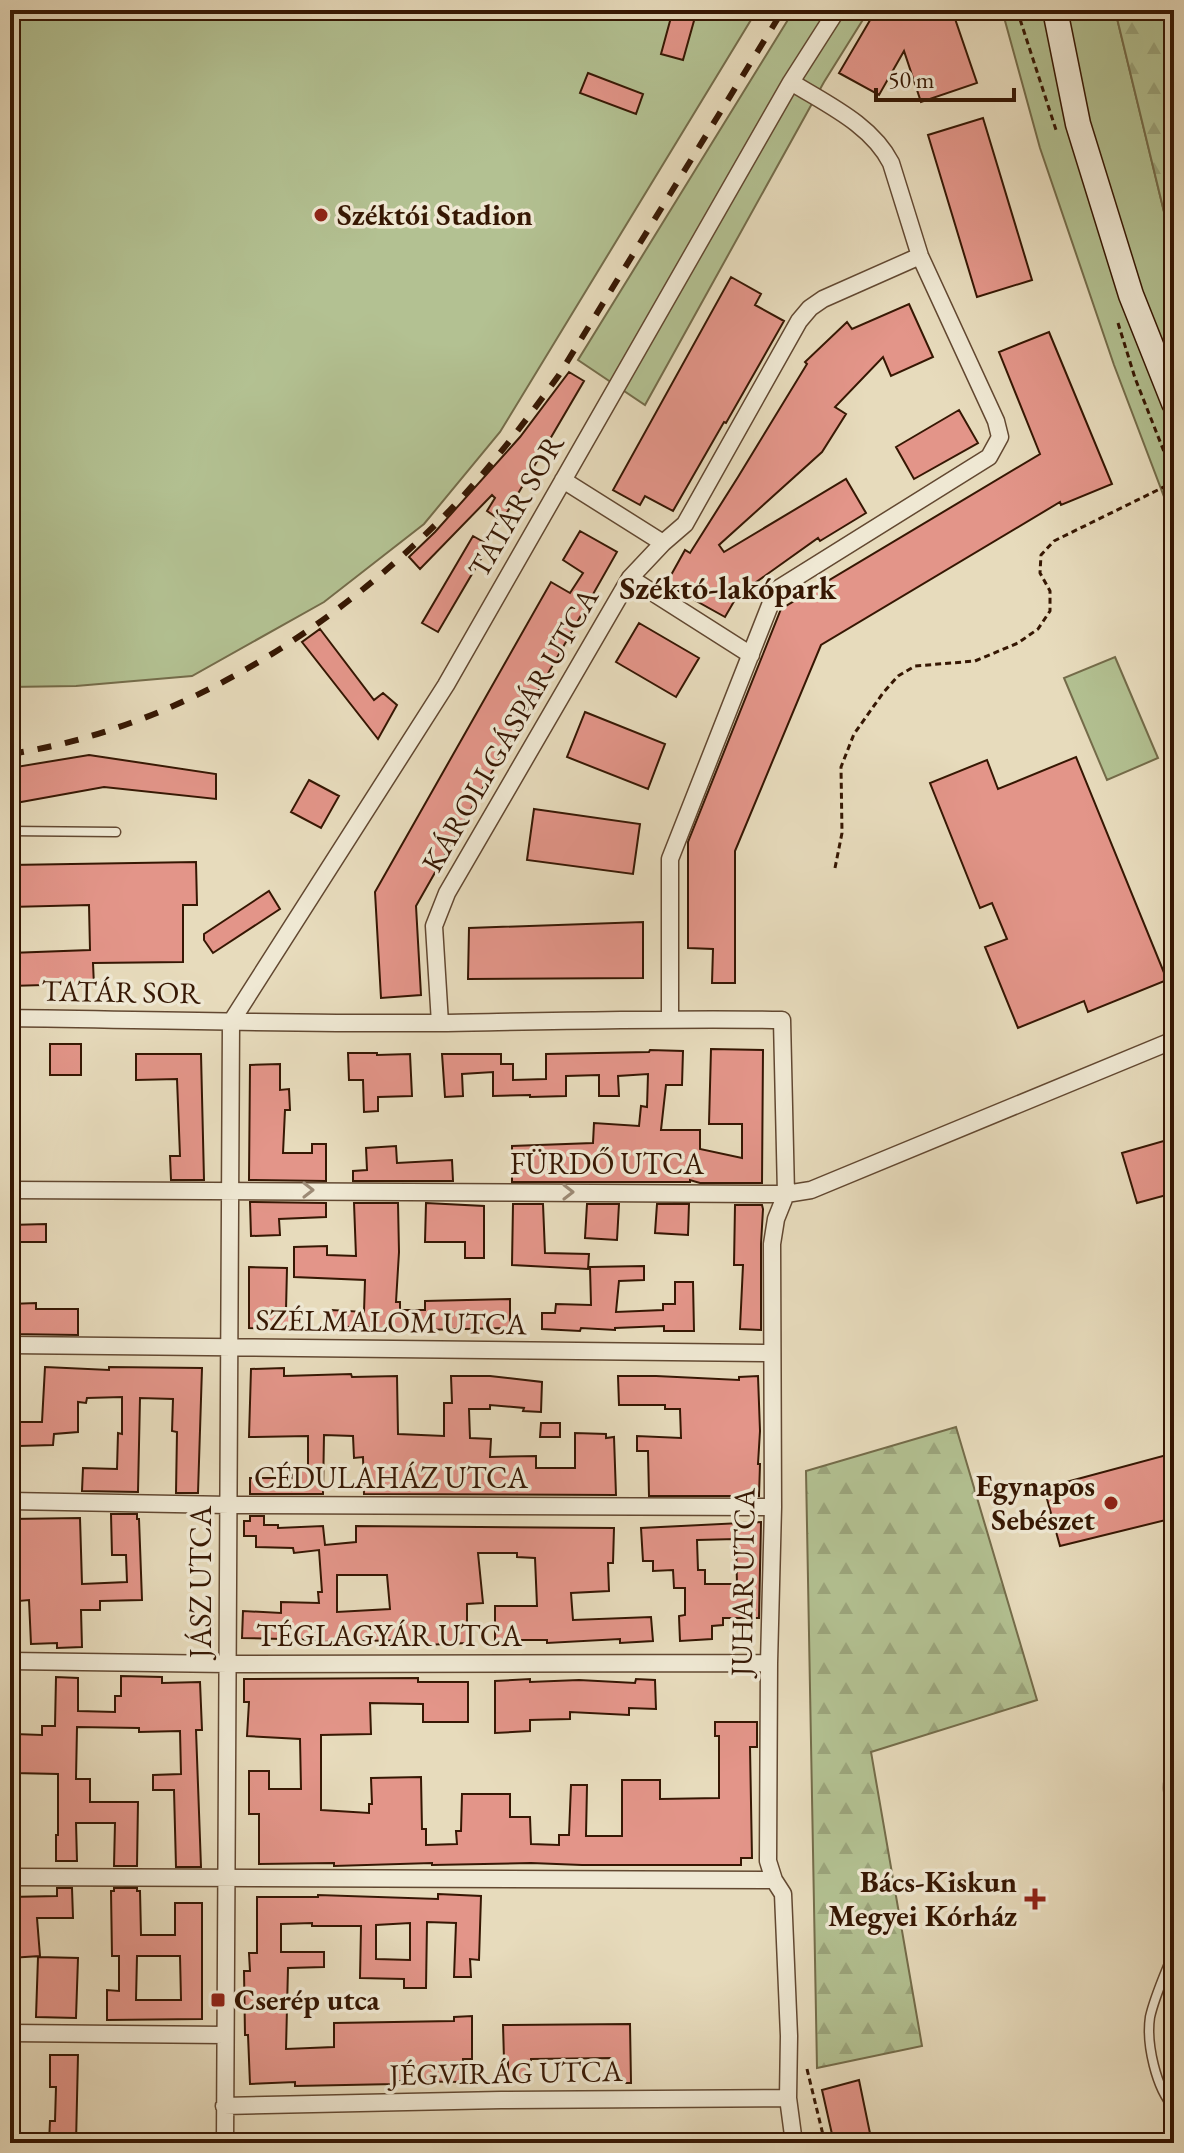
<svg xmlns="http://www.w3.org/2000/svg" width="1184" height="2153" font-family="'EB Garamond',serif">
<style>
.grass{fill:#b3c192;stroke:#746c4a;stroke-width:2}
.forest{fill:url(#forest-firs);stroke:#746c4a;stroke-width:2}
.building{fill:#e39589;stroke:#361703;stroke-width:2;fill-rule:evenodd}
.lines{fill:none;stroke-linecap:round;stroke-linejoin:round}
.lane-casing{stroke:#624831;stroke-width:11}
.street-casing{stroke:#624831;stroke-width:19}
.secondary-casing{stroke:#361703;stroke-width:27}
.path{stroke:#361703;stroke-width:3;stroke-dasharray:6 4;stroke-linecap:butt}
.lane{stroke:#efe8d3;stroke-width:8}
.street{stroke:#efe8d3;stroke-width:16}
.secondary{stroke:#efe8d3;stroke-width:24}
.rail{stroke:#361703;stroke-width:6;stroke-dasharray:14 14;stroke-linecap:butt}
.oneway{stroke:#9c8a75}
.poi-dot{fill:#8f2418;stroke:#efe8d3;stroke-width:3}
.labels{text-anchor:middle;stroke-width:7;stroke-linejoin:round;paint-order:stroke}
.poi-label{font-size:30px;font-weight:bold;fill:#361703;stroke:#efe8d3;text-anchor:start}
.street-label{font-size:30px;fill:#361703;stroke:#efe8d3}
.neighbourhood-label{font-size:32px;font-weight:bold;fill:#361703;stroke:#efe8d3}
</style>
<defs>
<pattern id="forest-firs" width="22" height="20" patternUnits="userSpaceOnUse" patternTransform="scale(2)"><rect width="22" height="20" fill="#b3c192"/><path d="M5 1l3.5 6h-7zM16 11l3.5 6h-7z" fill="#9ba57c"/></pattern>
</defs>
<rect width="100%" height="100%" fill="#e7dbbc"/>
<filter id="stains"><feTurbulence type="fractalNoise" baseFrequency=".0025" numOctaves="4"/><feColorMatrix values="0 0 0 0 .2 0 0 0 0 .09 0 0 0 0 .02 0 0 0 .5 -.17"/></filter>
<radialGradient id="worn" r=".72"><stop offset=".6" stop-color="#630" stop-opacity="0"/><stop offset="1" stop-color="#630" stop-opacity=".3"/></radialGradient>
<path class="grass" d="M10 10H757L500 432 424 524 324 602 192 676 76 686 10 687Z
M794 10H869L824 82 645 405 578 360Z
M1002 10H1115L1174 253V523L1114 365 1040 148Z
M1115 657 1158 758 1107 780 1064 678Z"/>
<path class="forest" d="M1115 10H1174V253Z
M956 1427 1037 1700 871 1752 922 2046 817 2068 806 1471Z"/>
<path class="building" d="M673 10H697L683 60 661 54Z
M876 10H952L977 83 921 102 904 51 879 95 839 73Z
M588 73 643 94 636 114 580 93Z
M983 118 1032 280 977 297 928 135Z
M731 277 761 294 755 305 784 321 726 423 724 422 673 511 645 496 640 505 613 490Z
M909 304 933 357 891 376 883 357 835 407 846 414 822 452 719 545 724 552 846 479 866 513 820 541 818 538 752 585 747 579 725 617 666 584 685 550 690 553 738 477 807 364 805 362 847 322 852 329Z
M1049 332 1112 484 1061 505 1060 502 821 645 735 851V983H712L713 949 688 948V842L781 609 1040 454 999 352Z
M569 372 584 381 502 521 487 511 495 498 492 495 420 569 409 557 435 532 520 437Z
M959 410 978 443 914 479 896 447Z
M580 531 617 552 416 906 421 995 381 998 375 892 551 582 570 593 583 573 563 560Z
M473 536 489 545 438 632 422 623Z
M639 623 699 658 676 697 616 662Z
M320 629 374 700 383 693 397 705 378 739 302 642Z
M585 712 665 744 648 789 567 757Z
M89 755 216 774V799L104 787 10 804V768Z
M1076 757 1167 980 1088 1012 1084 1001 1018 1028 985 947 1007 939 992 903 980 908 930 783 987 760 998 789Z
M309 780 339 796 321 828 291 812Z
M534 809 640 824 633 874 527 860Z
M196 862 197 905H183V962L93 963 94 986H78V984L10 986V953L90 950 89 905 10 907V865Z
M269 891 280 909 213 953 204 940V934Z
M643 922V978L468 979 469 928Z
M50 1044H81V1075H50Z
M711 1049 763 1050 762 1183H700L690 1180V1182H512V1146L593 1143 594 1123 639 1126 641 1106 647 1107 648 1074 618 1076 619 1096H599V1075L566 1076V1096L530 1097V1095L493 1096V1072L462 1074 463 1096 445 1097 442 1054H501V1064H513V1080L546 1079V1054L649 1052 650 1050 683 1051 682 1085H666L661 1130H700V1149L742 1158V1124H709Z
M348 1053H377V1055L410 1054 412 1096 378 1097V1111L364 1112 363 1080H349Z
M136 1054H201L204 1180H171L170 1156H180L177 1079 136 1080Z
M280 1064V1090L289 1089 290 1110H285L283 1153H312V1144H326V1181L249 1180 250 1065Z
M1174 1138V1193L1137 1203 1122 1153Z
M396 1146 397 1163 452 1160 453 1181H353V1171L367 1170 366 1148Z
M250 1202 326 1203V1217L279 1219 280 1235 251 1236Z
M354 1203H398L399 1252 396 1302H400V1310H425V1301L510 1299V1328L418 1330 331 1326 332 1310 364 1312 365 1280 294 1277V1247L327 1246V1255L356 1256Z
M426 1203 484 1206V1258H465V1242H425Z
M513 1204H543L545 1253 589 1254 588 1269 512 1265Z
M587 1204H619L617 1240 585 1238Z
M657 1204H689L688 1235 655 1233Z
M735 1205H762L763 1209 761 1244V1330L740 1329 743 1265H734Z
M46 1224V1242H10V1225Z
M644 1266V1280L619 1281 616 1312 663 1310V1304H675V1282H693L694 1331H664V1326L615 1328V1330L581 1328 580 1331 542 1329V1313H555L556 1304 591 1305 590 1267Z
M249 1267 287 1268 286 1310H297V1329L249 1328Z
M36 1303V1309H78V1335L10 1334V1304Z
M45 1367 109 1370V1367L202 1368 198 1493H176L177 1432 172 1431 173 1399 140 1398 138 1492 82 1491 83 1468 117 1469 118 1433 122 1434V1397L87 1398 86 1403 78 1402V1432L54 1434 53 1445 19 1446 18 1422H42Z
M284 1368V1376L351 1374 352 1377 397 1376 398 1434 444 1436V1403H452L451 1376H490L542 1382 541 1412 523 1411 524 1408 490 1405V1409H469L470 1438 491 1439 490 1457 536 1456V1468H575V1433L606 1434V1438L614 1437 616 1495 364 1494 363 1457 354 1458 353 1436 324 1435 323 1494H250V1478H293V1468H308V1436L249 1437 251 1369Z
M618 1376H656L739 1380V1377L758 1376 760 1431 758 1464H760L759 1496H649L648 1451H637V1436L681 1438 680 1409H665V1405H619Z
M541 1423H560V1437H540Z
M1174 1453V1518L1060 1546 1044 1488Z
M111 1514H137V1519H139L142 1600 100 1601V1610H81L82 1647 57 1648V1643L31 1644 29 1600 19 1601 18 1552H10V1519L80 1518 82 1584 127 1582 126 1555H112Z
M250 1516H264V1525H278V1528L323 1526 325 1545 356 1542V1526L614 1528 613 1563H608L609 1591 571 1593 573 1620 651 1617 653 1641 620 1643V1639L547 1643V1640H495V1606H537L535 1558 517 1557V1553H478L483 1603 467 1604V1643L404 1646V1640L320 1642V1640L242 1638 243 1611 281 1613V1602L319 1603 318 1592H322L319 1550 294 1553 293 1548 256 1547V1536H244V1521H250ZM337 1575H387L390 1609 337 1612Z
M761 1522 759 1618H723V1625L712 1626V1639L680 1641 679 1616 685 1615V1588H674L673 1570 653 1571V1561H643L641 1528ZM736 1539 737 1584H705V1570H698L697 1540Z
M121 1676 162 1677V1683L200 1682 202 1730H196L201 1867H176L174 1790H153V1775L181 1774 180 1731 139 1732V1728L77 1727 76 1779H90V1802H138L137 1866H114L115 1823H76L77 1861H56V1835H58V1774L14 1773 15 1734 42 1735V1726H55L56 1677 78 1678V1711L115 1712V1696H121Z
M418 1678V1682H468V1722H423V1704L370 1703 371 1734 321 1735V1810L369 1813V1804H372L371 1778 421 1777 422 1829H426V1845L457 1844 456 1831H461L462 1794H510V1817H530L531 1844 559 1845V1835H569L571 1785H587L586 1836H622V1780H660V1799L719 1798V1736H715V1722H757V1747H750L752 1858H741V1865H582L531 1863 432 1865V1863L334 1866V1863L259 1864V1814H249V1771H269V1789H301L300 1739 247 1736 249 1702H244V1679Z
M530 1679V1682L579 1680 635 1683 636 1679 655 1680 656 1709 629 1708V1715L570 1712V1719L530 1720V1731L495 1733V1681Z
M57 1888H72L73 1918H37L40 1956 10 1958V1897L57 1896Z
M114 1888H137V1891H140L141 1935H175V1903H202V2019L107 2020V1990L119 1991V1956H112L111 1891H114ZM137 1956H180L181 2000H136Z
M438 1894 481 1896 479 1960 470 1959 471 1977H454L456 1923 427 1922 426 1988H404V1979L360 1978 361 1926H312V1923L281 1924V1952H324V1967L288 1968 286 2049 334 2047V2023L454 2021V2017L472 2016V2059H463V2082L396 2081V2084L295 2086V2082L250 2084 248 2035H245L244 1971H250L249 1953H257V1897H318V1895L438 1899ZM410 1923V1960L376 1959V1925Z
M38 1957 78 1958 76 2018 36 2017Z
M630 2024 631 2083H612V2058L531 2059 530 2083H508V2059H504L503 2025Z
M50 2055H78L76 2143H49L50 2121H55L56 2087H50Z
M859 2080 872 2143H834L822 2090Z"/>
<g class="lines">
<g class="lane-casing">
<path id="lane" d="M10 831 116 832
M1174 1763C1164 1784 1169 1799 1174 1820
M1174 1951C1166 1972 1155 1995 1150 2017 1146 2044 1156 2088 1174 2108"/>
</g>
<g class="street-casing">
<path id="street" d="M563 480 663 543
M630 578 751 655
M10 1018C154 1020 298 1024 442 1023 555 1021 669 1018 782 1020L786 1194 776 1219 772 1244 773 1507 769 1663 768 1861 774 1880 783 1894 789 2036 788 2098 794 2143
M670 1018V859L776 590 989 457 1000 437 996 421 920 256 891 163C871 124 826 104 791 82
M231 1022 446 685 791 82 837 10
M440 1023 434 926 447 893 630 578 663 543 685 524 799 321 810 308 823 299 920 256
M10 1190 786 1194 811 1190 1174 1040
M10 1345 772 1353
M10 1501 229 1505 773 1507
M10 1661 228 1664 769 1663
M10 1877 774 1880
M10 2033 225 2035
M224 2106 501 2100 788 2098
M225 2143 231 1022"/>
</g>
<g class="secondary-casing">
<path id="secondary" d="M1055 10 1078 124 1131 295 1174 403"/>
</g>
<path class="path" d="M1017 10 1057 133
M1118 323 1135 378 1174 477
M835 868 842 833 841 767 854 734 883 693 898 676 915 666 975 661 1018 643 1038 629 1050 611V591L1040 573 1041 555 1054 541 1174 482
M807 2069 825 2143"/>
<use href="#lane" class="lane"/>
<use href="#street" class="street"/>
<use href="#secondary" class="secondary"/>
<path class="rail" d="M10 754C169 730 317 640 431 529 479 483 520 429 559 375L783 10"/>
</g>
<defs><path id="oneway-chevron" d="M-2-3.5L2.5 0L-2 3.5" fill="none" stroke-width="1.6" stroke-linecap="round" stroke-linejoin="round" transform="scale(2)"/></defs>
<g class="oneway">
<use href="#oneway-chevron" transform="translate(308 1190)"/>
<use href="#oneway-chevron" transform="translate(568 1192)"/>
</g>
<g class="poi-dot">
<circle cx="321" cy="215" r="8"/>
<circle cx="1111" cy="1503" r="8"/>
<path d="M1031 1887h8v8h8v8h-8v8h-8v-8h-8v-8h8z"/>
<rect x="210" y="1992" width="16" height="16" rx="4"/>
</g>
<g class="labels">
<g class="poi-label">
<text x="337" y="225">Széktói Stadion</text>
<text x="1095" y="1496" text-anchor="end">Egynapos<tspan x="1095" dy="34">Sebészet</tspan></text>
<text x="1017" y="1892" text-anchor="end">Bács-Kiskun<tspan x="1017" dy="34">Megyei Kórház</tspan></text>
<text x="234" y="2010">Cserép utca</text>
</g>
<g class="street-label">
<text transform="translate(516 506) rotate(-60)" y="10">TATÁR SOR</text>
<text transform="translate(510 730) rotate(-60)" y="10">KÁROLI GÁSPÁR UTCA</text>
<text transform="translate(121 992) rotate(1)" y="10">TATÁR SOR</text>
<text x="607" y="1174">FÜRDŐ UTCA</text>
<text transform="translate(391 1322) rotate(1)" y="10">SZÉLMALOM UTCA</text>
<text x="391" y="1488">CÉDULAHÁZ UTCA</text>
<text transform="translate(201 1582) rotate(-90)" y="10">JÁSZ UTCA</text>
<text transform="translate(743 1582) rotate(-89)" y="10">JUHAR UTCA</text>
<text x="389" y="1646">TÉGLAGYÁR UTCA</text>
<text transform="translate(506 2073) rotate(-1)" y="10">JÉGVIRÁG UTCA</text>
</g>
<g class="neighbourhood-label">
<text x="728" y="599">Széktó-lakópark</text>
</g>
</g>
<rect width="1184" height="2153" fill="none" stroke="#e7dbbc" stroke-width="40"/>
<rect x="12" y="12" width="1160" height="2129" fill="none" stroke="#361703" stroke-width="4"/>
<rect x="20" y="20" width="1144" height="2113" fill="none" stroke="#361703" stroke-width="2"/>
<path d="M876 88v12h138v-12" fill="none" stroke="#361703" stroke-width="4"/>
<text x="888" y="88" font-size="24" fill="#361703" stroke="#efe8d3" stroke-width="6" paint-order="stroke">50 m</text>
<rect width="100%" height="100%" filter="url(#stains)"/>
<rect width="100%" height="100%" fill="url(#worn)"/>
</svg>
